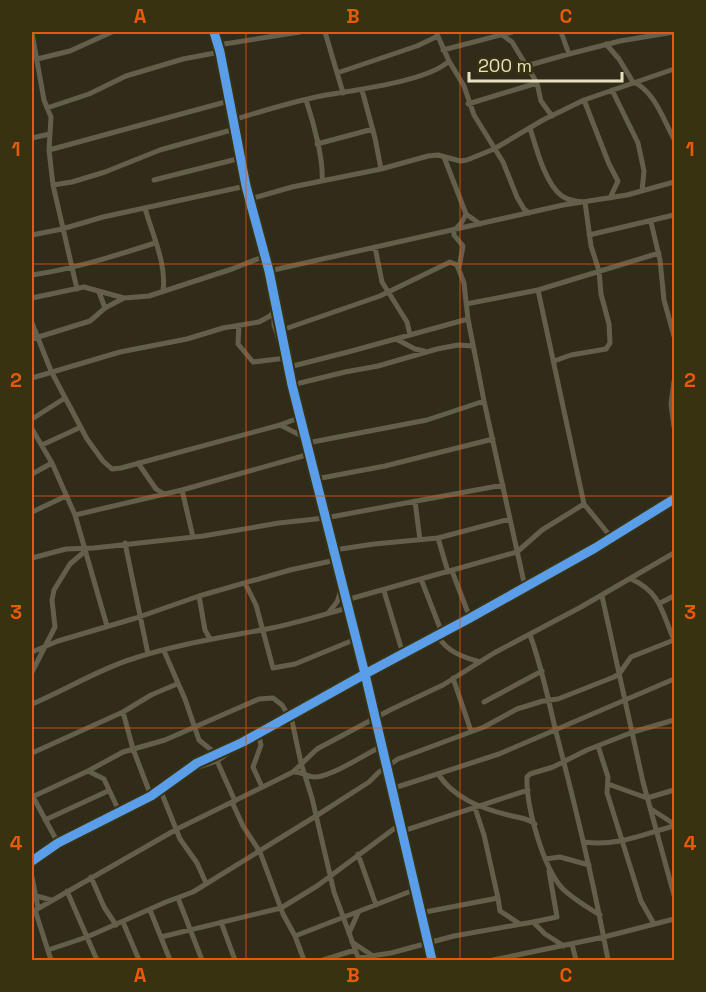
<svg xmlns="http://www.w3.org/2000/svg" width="706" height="992" font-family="'Space Grotesk',sans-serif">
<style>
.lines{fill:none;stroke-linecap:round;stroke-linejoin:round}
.street{stroke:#635f4a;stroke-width:5}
.secondary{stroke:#655f44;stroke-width:8}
.cycleway-casing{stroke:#393210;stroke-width:13}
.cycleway{stroke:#5a9eea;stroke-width:9}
.grid{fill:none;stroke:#e8590c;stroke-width:1.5;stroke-opacity:0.55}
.neatline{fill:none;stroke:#e8590c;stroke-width:2}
.grid-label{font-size:20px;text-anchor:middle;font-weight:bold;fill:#e8590c}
</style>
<rect width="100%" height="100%" fill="#302c19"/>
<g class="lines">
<path class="street" d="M325 32 343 93
M436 32 449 61 464 86 474 115 503 162 517 197 524 209 529 213
M561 32 569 54 620 41 674 32
M32 33 44 100 51 117 49 150 53 185 77 289
M501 34 512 42 537 83 541 101 552 116
M606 44 619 59 633 82C654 90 664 121 674 139
M218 45 300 32
M443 50 512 32
M37 59 70 51 112 32
M526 66 569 54
M337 73 417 46 438 36
M362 90 375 138 381 169
M612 90 638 143 644 171 642 191
M306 100C313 121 324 160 322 181
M584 100 609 164 618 181 610 198
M468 104 537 83
M47 108 89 94 126 76 183 59 220 52
M233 120C262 111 291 102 321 96 352 90 427 82 449 61
M530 128C536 147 545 184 562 196 569 201 576 201 585 202L591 246 599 271 601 294 609 324 610 343 606 349 571 355 554 361
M32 138 50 134
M317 144 373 129
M49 150 229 101
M444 157 466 214 480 224
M154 180 241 158
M53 185 72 182 105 172 160 150 235 129
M250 199 292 187 381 169 428 156 438 155 460 161 467 160 494 149 543 120 584 100 674 69
M145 208C152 234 167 264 163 291
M651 222 660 260 664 300 674 336
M32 235 62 229 103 217 246 186
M589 235 674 215
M375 247 382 282 407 322 410 335
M459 268 463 246 454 235V231L462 222 466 214
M269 271 563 205 627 195 674 182
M32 275C73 269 115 256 155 243
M538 290 584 504
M99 292 105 308
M32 298 84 287 124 298 149 296 232 269 265 256
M466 304 538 290 659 253
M274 311V325L282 348
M32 323 51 371 87 439 103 461 112 469 121 468 280 425 301 417
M239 325 238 344 253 362 286 358
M282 330 380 296 450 262 457 265 464 283 468 319 484 401 525 587
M32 339 90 321 105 308 124 298
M396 339 415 349 424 351
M289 367 348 352 468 319
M32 378 120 352 187 339 223 328 259 322 270 316 274 311
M674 381 671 404 674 427
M292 385 345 372 378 366 437 349 458 345 473 346
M32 419 65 398
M280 425 306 438
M32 429 52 463 75 515 107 626
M307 443 427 420 484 401
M42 445 81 427
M138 463 156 489 164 494
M32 474 52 463
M316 479 385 466 493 439
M182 490 193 537
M415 501 420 540
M32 512 66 496
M75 515 182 490 310 454
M438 538 510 519
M125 543 148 654
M334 550 374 544 438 538 448 572
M32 558 66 549 94 548 203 536 279 523 325 518 503 485
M452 571 470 618
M421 579 442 633
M631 579C661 592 662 613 674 640
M245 583 256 605 273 668 295 664 356 639
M384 591 403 654
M199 596 205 630 210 639
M602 596 643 782 674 895
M346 600 517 552 542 530 584 504 611 537
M660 603 674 596
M329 612 337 602 342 587
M530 635C542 667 548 699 556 732 576 808 594 884 608 960
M438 636C447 652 463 657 480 662
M164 651 185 699 199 740 215 753
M32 652 58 641 136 618 199 596 290 570 336 560
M32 672 55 627 52 600 54 590 70 564 84 552
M453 678 471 731
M484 702 542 671
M32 704C66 690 97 670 132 659 177 644 225 637 272 628 297 623 322 615 347 608
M123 712 133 749 151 796
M258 733 261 745 253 767 262 787
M598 746 608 777 607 793 609 799 641 901 654 924
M32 753 123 712 151 695 177 684
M217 761 235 801
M88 771 104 779 119 811
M187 771 217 761 237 747
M293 772C302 771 308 778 316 777 334 775 366 754 382 746
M438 774C454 798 480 808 508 815 518 818 526 817 535 824
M608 784 647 798 674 790
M160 789 180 839 197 863 206 883
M391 789 499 754 674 679
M32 795 58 843
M32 797 88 771 123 752 165 740 259 699 273 698 282 705 292 721 301 763 312 798 334 892 359 960
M232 802 243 826 260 852 283 914 295 936 304 960
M651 809 674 824
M45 820 108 791
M400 832 528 790
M584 842C616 847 644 834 674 826
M358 854 376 905
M545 859 560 857 589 865
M32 861 58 843 151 796 197 763 243 742 365 674 470 618 595 548 674 499
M32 877 38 908
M91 877 104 907 116 925
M67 891 97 960
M33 895 51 900
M178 898 202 960
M498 898 500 911 520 924
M35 910 51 960
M150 910 170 960
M32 912 177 829 293 772 317 749 390 710 443 685 494 653 581 607 674 553
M420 913 498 898 484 835 475 808
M600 915C587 907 573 899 562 888 543 867 526 806 527 777L530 774 553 767 587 750 633 732 674 720
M123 922 139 960
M221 922 235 960
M533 922 557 917 549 871
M349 933 358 913
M295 936 414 890
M161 937 281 908 317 886 399 825
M352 942 373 956
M572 944 576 960
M48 950 87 937 166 902 193 892 316 816 369 782 379 772 398 759 484 727 517 709 543 701 558 699 614 677 619 674 631 657 674 640
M358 958 391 953 454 936 533 922 545 934 564 946
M323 960 355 950
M493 960 604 937 674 919"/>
<path class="secondary" d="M214 32 220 52 246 186 269 271 292 385 365 674 432 960"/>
<g class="cycleway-casing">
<path id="cycleway" d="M214 32 220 52 246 186 269 271 292 385 365 674 432 960
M32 861 58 843 151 796 197 763 243 742 365 674 470 618 595 548 674 499"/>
</g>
<use href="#cycleway" class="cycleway"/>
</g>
<path class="grid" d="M246 32V960M460 32V960M32 264H674M32 496H674M32 728H674"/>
<rect width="706" height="992" fill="none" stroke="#393210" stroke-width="66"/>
<path d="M469 72v9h153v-9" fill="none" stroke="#e7e1c1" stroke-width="3"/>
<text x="478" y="72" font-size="18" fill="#e7e1c1" stroke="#393210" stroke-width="4.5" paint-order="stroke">200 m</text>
<rect x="33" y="33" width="640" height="926" class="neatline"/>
<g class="grid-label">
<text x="140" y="23">A</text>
<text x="353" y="23">B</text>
<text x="566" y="23">C</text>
<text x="16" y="156">1</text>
<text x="690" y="156">1</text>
<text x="16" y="387">2</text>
<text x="690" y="387">2</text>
<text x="16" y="619">3</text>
<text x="690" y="619">3</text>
<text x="16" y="850">4</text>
<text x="690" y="850">4</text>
<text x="140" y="982">A</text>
<text x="353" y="982">B</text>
<text x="566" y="982">C</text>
</g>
</svg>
